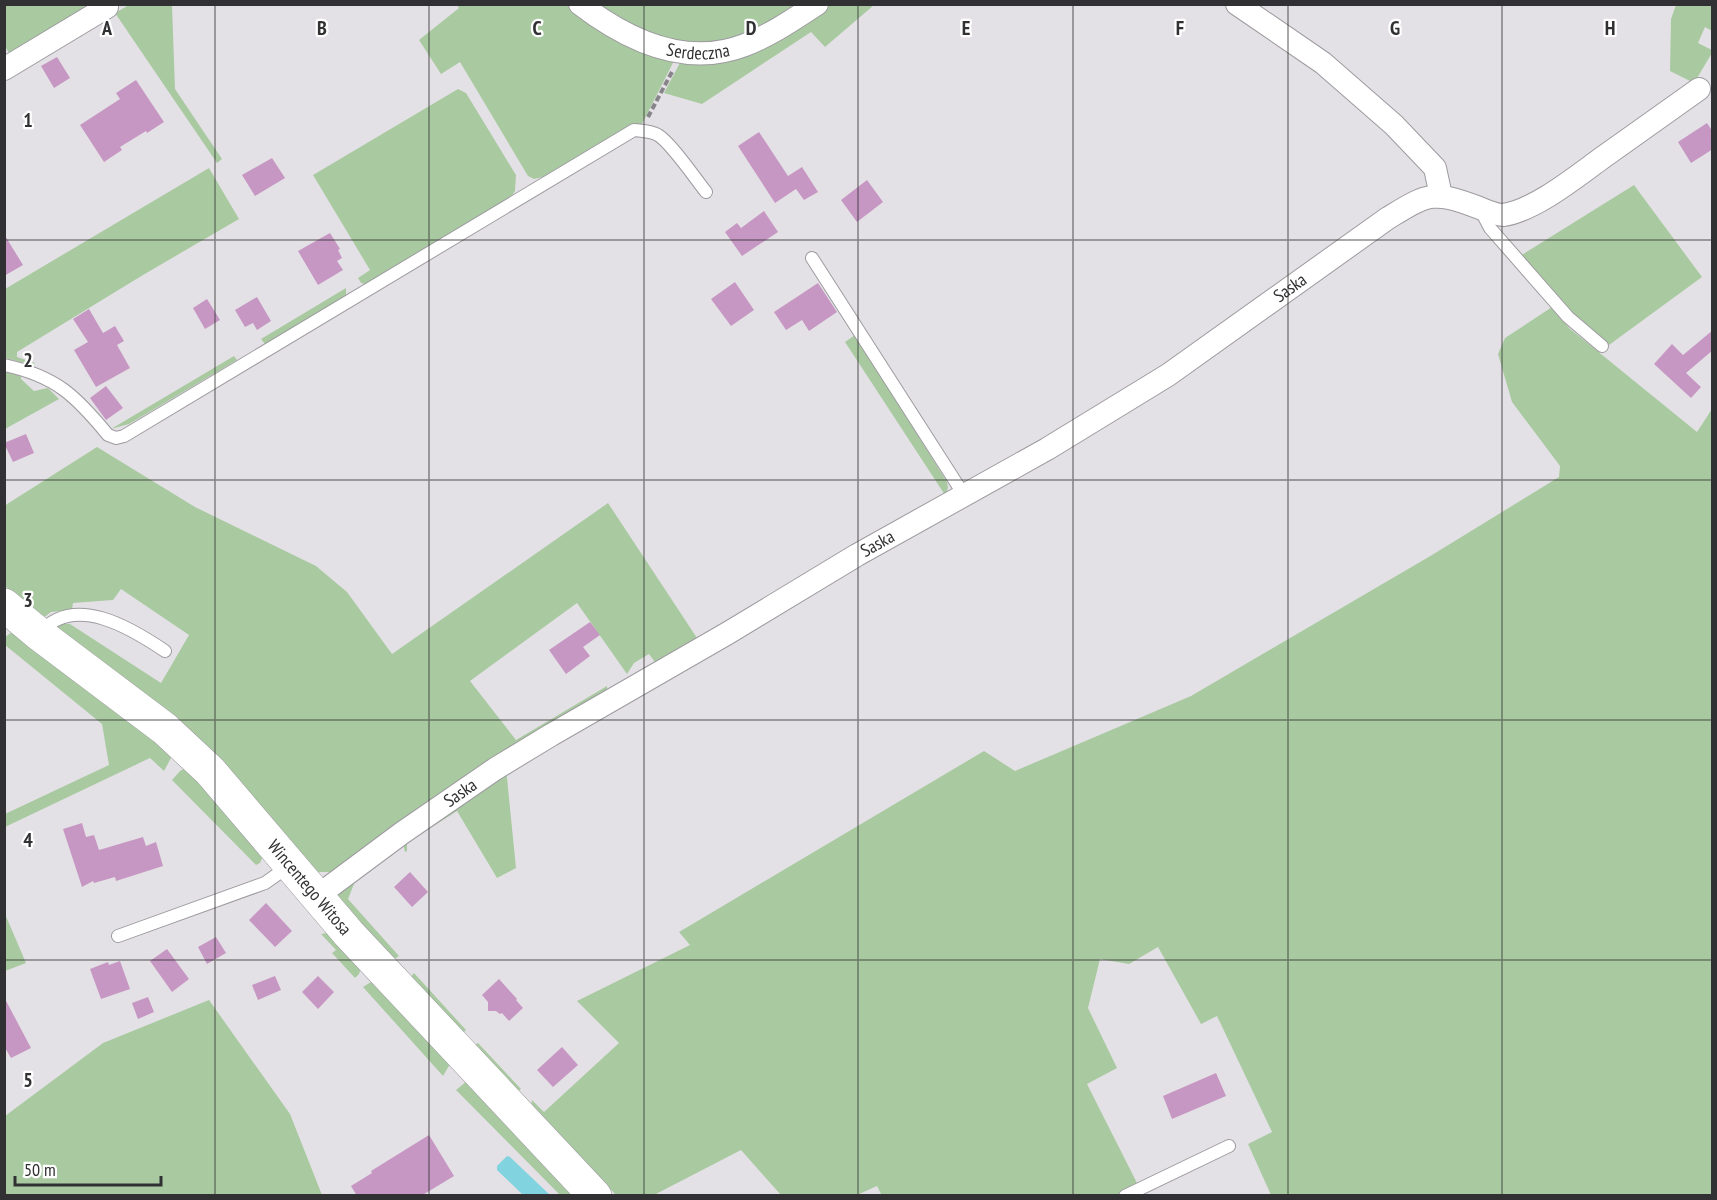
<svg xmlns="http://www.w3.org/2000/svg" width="1717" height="1200" font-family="'PT Sans Narrow',sans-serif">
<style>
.green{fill:#a9caa1}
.water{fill:#81d3e0}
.building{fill:#c697c3}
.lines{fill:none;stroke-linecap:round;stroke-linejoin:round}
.lane-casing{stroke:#9d9b9f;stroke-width:14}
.street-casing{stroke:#9d9b9f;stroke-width:24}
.secondary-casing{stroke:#9d9b9f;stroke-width:34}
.path{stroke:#878589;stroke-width:4;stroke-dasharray:6 3;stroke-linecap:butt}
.lane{stroke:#fff;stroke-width:12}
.street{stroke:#fff;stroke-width:22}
.secondary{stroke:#fff;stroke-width:33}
.grid{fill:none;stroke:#313032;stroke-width:1.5;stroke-opacity:0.55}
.labels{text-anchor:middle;stroke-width:4.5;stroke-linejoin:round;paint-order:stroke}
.street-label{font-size:18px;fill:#313032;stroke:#fff}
.grid-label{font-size:20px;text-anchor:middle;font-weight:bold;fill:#313032;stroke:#fff;stroke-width:4.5;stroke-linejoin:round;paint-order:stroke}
</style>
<rect width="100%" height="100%" fill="#e4e1e6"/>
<path class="green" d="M5 5H92L10 55 5 46Z
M129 5H172L175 89 222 159 217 163 115 13Z
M457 5H572L677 55 642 124 627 127 543 177 534 179 528 176 460 62 441 74 419 40 459 8Z
M587 5H807L741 42 681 48Z
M823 5H874L825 47 811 32 702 104 664 93 683 57Z
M1676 5H1712V31L1705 27 1698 43 1712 50V53L1694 83 1670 71 1671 19Z
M458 89 466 93 516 175 515 191 511 197 371 282 365 284 361 283 358 278 370 270 313 175Z
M209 168 239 219 143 275 17 352V357L35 363 33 365 5 358V289Z
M1634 185 1702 277 1609 345 1574 317 1520 256Z
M346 288V296L265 344 261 339Z
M1552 307 1569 328 1697 432 1712 409V1195H1271L1248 1144 1272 1132 1217 1016 1201 1024 1158 947 1129 964 1100 959 1088 1008 1117 1068 1087 1084 1138 1185 1117 1195 882 1196 877 1186 857 1195H781L741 1150 654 1195H623L622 1194 616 1195 531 1106 532 1100 544 1112 619 1043 577 1001 690 945 679 932 984 751 1015 771 1191 696 1432 555 1559 477 1560 466 1512 402 1498 354 1505 338Z
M855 335 947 482 948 488 945 495 845 342Z
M234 356 237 360 129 424 111 429Z
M4 371 21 376V379L34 391 48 388 59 399 5 429Z
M97 447 195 507 316 566 347 592 392 654 608 503 699 641 658 666 649 654 634 663 627 674 577 603 470 681 516 740 607 686V693L347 866 330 872H316L55 628 63 624H70L161 683 189 635 121 589 113 600 73 603 72 610 51 612 42 619 5 586 4 506Z
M12 632 139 728 172 756 164 771 150 758 5 827V814L109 765 102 724 5 645V637Z
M185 768 198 780 263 856 260 863 256 865 172 780 180 771Z
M506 768 516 868 497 878 457 811 407 843V851L405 852 403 843Z
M356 879 348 899 399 956 393 960 335 895Z
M5 914 26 963 5 971H4Z
M327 933 361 968 359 974 355 978 332 953 336 950 321 934Z
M414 973 466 1030 462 1034 410 978Z
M371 982 450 1064 443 1076 363 987Z
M209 1000 290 1114 322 1195H5V1116L103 1043Z
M478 1043 521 1089 517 1092 474 1046Z
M467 1081 575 1195H560L456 1090Z"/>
<path class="water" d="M507 1156 510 1157 550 1195H523L497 1170V1166Z"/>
<path class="building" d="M57 57 70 78 54 88 41 66Z
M136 80 164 122 147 133 146 131 120 147 122 150 104 162 80 125 120 99 116 93Z
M1707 123 1713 132V149L1691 163 1678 142Z
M759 132 788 176 802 167 818 192 804 200 796 189 775 203 738 146Z
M272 158 285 178 255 196 242 175Z
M867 180 883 202 857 222 841 200Z
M764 211 778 232 742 256 725 232 737 223 741 228Z
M330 233 340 249 338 250 342 258 337 261 343 270 318 285 298 251Z
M4 234 23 265 4 276Z
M735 282 754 310 731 326 711 299Z
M818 283 837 312 809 331 802 320 786 330 774 312Z
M257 297 271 321 257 330 253 323 245 327 235 310Z
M207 299 220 320 205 329 193 308Z
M89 309 103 333 115 326 124 341 117 345 130 368 96 387 74 350 88 342 73 319Z
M1713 330V350L1686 373 1701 387 1691 398 1654 364 1672 344 1683 355Z
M106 386 123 408 106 420 90 398Z
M26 434 34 453 13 462 4 443Z
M590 622 600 635 583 647 590 656 566 674 549 650Z
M82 823 86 837 94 835 99 850 143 837 146 846 156 842 163 866 116 881 115 877 94 883 93 881 82 887 63 829Z
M410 872 428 892 412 907 394 887Z
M266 903 292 931 275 947 249 920Z
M216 937 226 953 207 964 198 947Z
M167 949 189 979 172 992 150 961Z
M120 961 130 989 101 999 90 969 108 962 109 965Z
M275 976 281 990 258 1000 252 985Z
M318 976 334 992 318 1009 302 992Z
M499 979 517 999 516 1000 523 1008 509 1021 502 1013 500 1014 496 1011H488V1002L482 995Z
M4 997 31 1048 11 1058 4 1046Z
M148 997 154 1012 138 1019 132 1003Z
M562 1047 578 1065 553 1087 537 1070Z
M1216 1073 1226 1096 1172 1119 1163 1096Z
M429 1135 454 1176 421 1196H357L351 1186 372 1173 371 1171Z"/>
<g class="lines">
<g class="lane-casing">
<path id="lane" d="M1480 209 1490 228 1568 317 1602 346
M812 258 964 495
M4 365C56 376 76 396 108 435L116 438 124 436 634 130C642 131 651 131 658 135 671 143 695 178 706 192
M40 633C74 593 131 628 165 651
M118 936 265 883 289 866
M1125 1196 1229 1146"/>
</g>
<g class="street-casing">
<g id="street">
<path id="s1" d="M580 4C627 40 686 68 745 45 771 35 794 19 817 4"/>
<path d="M1237 4 1323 63 1394 125 1435 168 1441 196"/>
<path d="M4 69 107 7"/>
<path id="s2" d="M316 897 402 833 495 769 551 735 728 633 857 555 1047 449 1168 375 1388 218C1428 194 1432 190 1477 207 1484 210 1496 215 1503 215 1534 211 1577 176 1602 158 1634 135 1667 112 1699 89"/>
</g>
</g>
<g class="secondary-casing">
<g id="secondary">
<path id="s3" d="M4 605 39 634 165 729 210 771 349 934 595 1196"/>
</g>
</g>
<path class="path" d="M648 117 673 70"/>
<use href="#lane" class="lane"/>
<use href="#street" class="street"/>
<use href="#secondary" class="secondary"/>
</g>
<path class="grid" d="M215 4V1196M429 4V1196M644 4V1196M858 4V1196M1073 4V1196M1288 4V1196M1502 4V1196M4 240H1712M4 480H1712M4 720H1712M4 960H1712"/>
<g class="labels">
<g class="street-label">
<text dy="6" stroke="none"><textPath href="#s1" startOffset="130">Serdeczna</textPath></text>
<text dy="6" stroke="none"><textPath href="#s2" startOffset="1150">Saska</textPath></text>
<text dy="6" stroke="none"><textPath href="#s2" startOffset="664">Saska</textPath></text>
<text dy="6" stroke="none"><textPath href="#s2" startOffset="178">Saska</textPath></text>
<text dy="6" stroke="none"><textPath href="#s3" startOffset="418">Wincentego Witosa</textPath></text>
</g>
</g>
<g class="grid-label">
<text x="107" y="35">A</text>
<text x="322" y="35">B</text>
<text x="537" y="35">C</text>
<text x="751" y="35">D</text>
<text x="966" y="35">E</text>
<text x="1180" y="35">F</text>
<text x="1395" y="35">G</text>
<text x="1610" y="35">H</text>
<text x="28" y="127">1</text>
<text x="28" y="367">2</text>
<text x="28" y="607">3</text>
<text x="28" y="847">4</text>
<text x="28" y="1087">5</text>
</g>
<rect width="1717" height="1200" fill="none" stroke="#313032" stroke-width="12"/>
<path d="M15 1176v9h146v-9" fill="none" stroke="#313032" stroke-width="3"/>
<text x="24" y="1176" font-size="18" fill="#313032" stroke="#ffffff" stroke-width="4.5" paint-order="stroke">50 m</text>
</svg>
